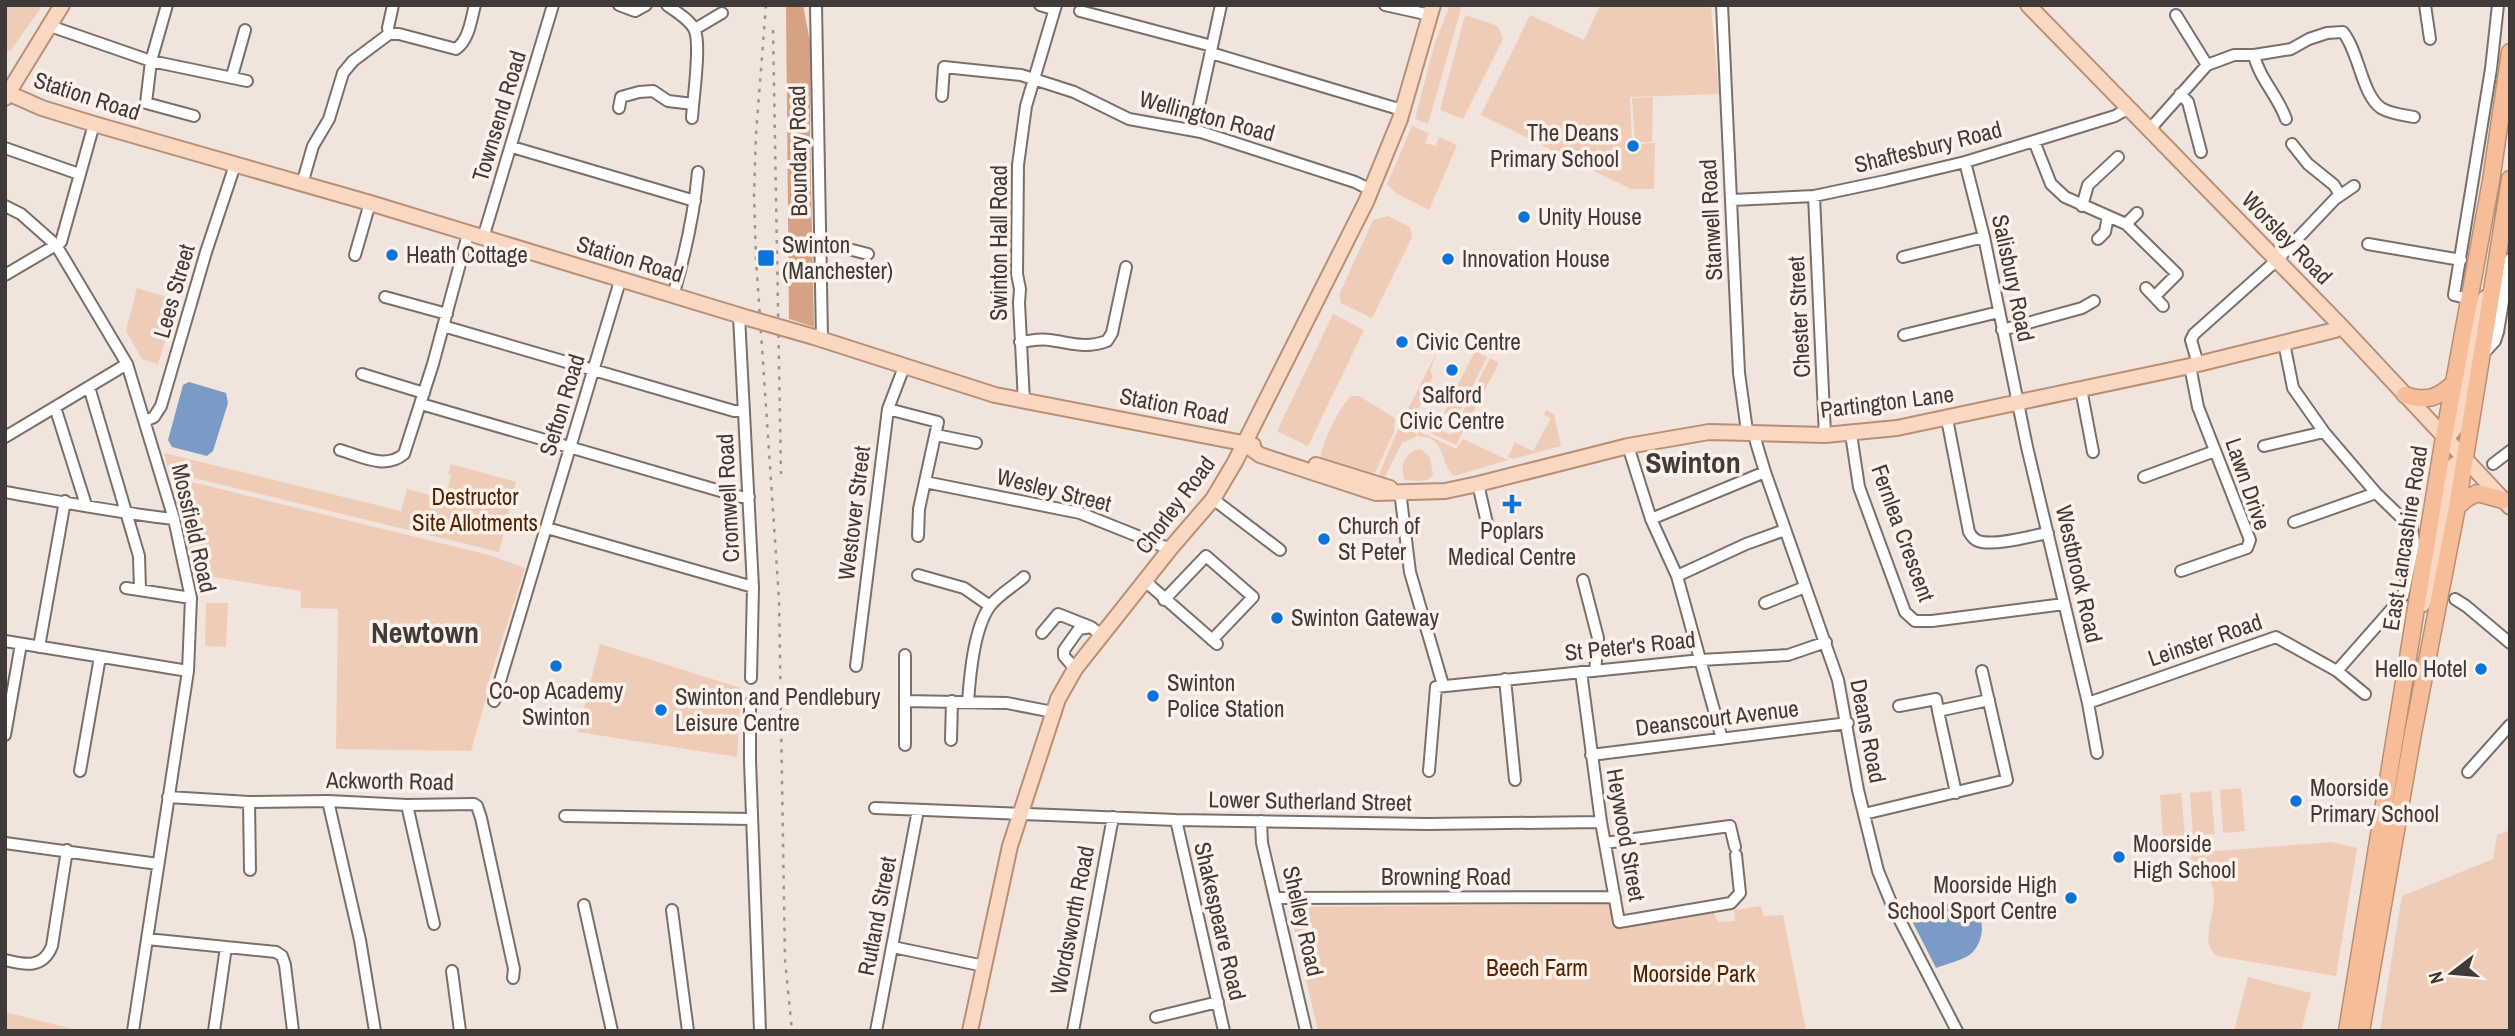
<svg xmlns="http://www.w3.org/2000/svg" width="2515" height="1036" font-family="'Archivo Narrow',sans-serif">
<style>
.green{fill:#efccb7}
.forest{fill:#d5a283}
.water{fill:#799bc6}
.lines{fill:none;stroke-linecap:round;stroke-linejoin:round}
.minor-casing{stroke:#7b7069;stroke-width:14}
.major-casing{stroke:#b78f76;stroke-width:18}
.highway-casing{stroke:#b78f76;stroke-width:19}
.minor{stroke:#fff;stroke-width:10}
.major{stroke:#fad7c1;stroke-width:14}
.highway{stroke:#f7bc98;stroke-width:16}
.rail{stroke:#9e948f;stroke-width:2.5;stroke-dasharray:3.5 7;stroke-linecap:butt}
.major-bridge-casing{stroke:#b78f76;stroke-width:18;stroke-linecap:butt}
.major-bridge{stroke:#fad7c1;stroke-width:14}
.poi-dot{fill:#0a74dc;stroke:#fef1ea;stroke-width:2.5}
.labels{text-anchor:middle;stroke-width:7;stroke-linejoin:round;paint-order:stroke}
.street-label{font-size:23px;fill:#403b38;stroke:#fef1ea}
.poi-label{font-size:23px;fill:#403b38;stroke:#fef1ea;text-anchor:start}
.park-label{font-size:23px;fill:#512300;stroke:#fef1ea}
.district-label{font-size:30px;font-weight:bold;fill:#403b38;stroke:#fef1ea}
</style>
<rect width="100%" height="100%" fill="#f1e4dd"/>
<path class="green" d="M5 5H43L11 50 5 52Z
M1450 5H1462L1428 124 1415 119 1435 42Z
M1600 5H1711L1719 94 1630 97 1632 144 1655 143 1654 189H1631L1481 115 1530 15 1584 40Z
M1465 15 1498 26 1503 39 1463 119 1440 110Z
M1653 97 1652 142H1635L1632 98Z
M1412 126 1429 133 1425 143 1436 146 1439 137 1457 145 1429 210 1397 194 1387 184Z
M1388 216 1410 227 1412 237 1372 318 1341 303 1339 295 1373 220Z
M137 288 178 300 158 364 142 359 126 331Z
M1333 314 1364 330 1308 446 1277 431Z
M1475 351 1487 357 1456 419 1444 413Z
M1437 352 1430 371 1433 376 1415 417 1451 435 1490 358 1499 363 1456 445 1401 419 1398 412 1409 407Z
M1351 396H1359L1395 418 1394 432 1372 479 1320 460C1322 443 1339 407 1351 396Z
M1546 410 1554 414 1561 446 1513 459 1508 457 1515 442 1533 451 1551 418 1544 415Z
M1401 422 1415 429 1417 436 1402 443 1384 479H1377Z
M1417 430 1456 449 1463 439 1508 460 1454 476C1438 462 1448 437 1418 436Z
M1421 449 1430 457 1433 475C1426 484 1415 480 1405 480 1398 467 1406 450 1421 449Z
M164 453 401 511 407 489 445 499 451 475 448 474 451 464 516 482 499 552 169 472Z
M171 477 489 555 525 568 485 693 487 695 471 751 336 749 338 609 301 608V591L196 574Z
M206 603H228L226 647 205 646Z
M600 644 741 688 737 757 578 732Z
M2241 788 2245 831 2223 833 2220 790Z
M2211 791 2215 834 2193 835 2190 793Z
M2181 793 2185 836 2163 837 2160 795Z
M2510 830V1031H2380L2402 896 2493 859 2497 835Z
M2331 842 2357 848 2336 976 2217 956C2189 936 2242 891 2190 859L2192 853Z
M1608 904 1612 906 1617 927 1714 913 1718 922 1735 921 1734 910 1761 906 1764 916 1783 915 1806 1031H1318L1289 907Z
M2248 977 2311 993 2301 1031H2234Z
M5 1012 73 1029 72 1031H5Z"/>
<path class="forest" d="M786 5H803L811 47 810 134 814 327 789 319Z"/>
<path class="water" d="M189 382 226 393 228 403 213 451 207 456 172 447 168 440 183 385Z
M1942 903C1950 904 1963 904 1970 907 1989 916 1983 947 1968 956 1959 961 1946 964 1936 968L1907 911Z"/>
<g class="lines">
<g class="minor-casing">
<path id="minor" d="M167 5 151 61 146 103 194 116
M619 5 635 11 646 5
M667 5C676 12 691 20 695 31 701 47 693 99 692 118
M816 5 822 339
M1040 5 1053 9
M1385 5 1430 15
M1722 5 1739 373 1747 431
M2425 5 2430 39
M1080 11 1212 46
M2176 15 2207 65
M50 26 151 61 247 81
M695 29 722 13
M389 34H399L456 49C469 40 471 20 475 5
M389 34 388 28 393 5
M1211 53 1402 110
M2254 55C2259 78 2278 96 2286 119
M232 76 245 30
M2180 94 2188 102 2201 152
M942 96 944 67 1021 75 1074 92 1129 119 1201 132 1355 182 1371 190
M619 108 621 97 639 92 653 91 668 101 693 104
M1197 115 1221 5
M2150 129 2207 65 2234 55H2254L2291 49 2309 39 2327 33 2343 32C2359 52 2362 95 2381 108 2391 114 2404 115 2414 117
M2034 141 2051 184 2065 197 2126 224 2177 274 2155 296
M2292 144 2308 164 2334 185 2340 195
M512 147 695 201
M5 148 79 174
M1965 162 1984 237 2027 447 2088 703 2097 753
M302 184 313 146 329 119 343 73 353 61 389 34
M1814 196 1825 435
M1732 200 1814 196 1885 181 1965 162 2034 141 2115 116 2129 108
M5 206 21 214 56 245 127 364 174 519 191 598 188 671 133 1031
M2082 206 2088 185 2118 157
M2126 224 2137 213
M483 238 553 5
M2098 239 2105 232 2108 216
M821 242 868 254
M2368 244 2461 260
M355 255 370 203
M1903 257 1984 237
M5 275 61 242 94 124
M2146 288 2163 306
M673 296C685 255 694 215 698 172
M385 297 447 314
M2470 299 2454 295 2491 69 2498 5
M739 316 753 587 751 678
M443 326 734 411H744
M2002 330 2082 308 2094 301
M1904 335 1999 312
M1020 342C1030 341 1040 338 1050 340 1072 343 1085 349 1107 341L1112 333 1126 267
M2284 343 2293 388 2324 432 2376 493 2412 528 2414 544 2403 596 2337 671
M2482 355 2495 341 2498 332 2510 259
M2198 364 2191 340 2194 334 2277 260 2335 199 2354 186
M362 374 424 393
M89 387 139 556 140 590
M2081 389 2093 452
M1024 402 1019 303 1020 289 1017 274 1018 165 1026 106 1056 5
M421 404 741 497H749
M55 407 86 505
M888 409 938 422 919 509 918 536
M1947 419 1969 532C1972 537 1975 541 1982 542 2000 545 2030 536 2048 533
M145 421 154 417 161 406 206 252 235 165
M1755 432 1756 442 1765 472 1838 680 1858 790 1878 871 1892 905 1957 1031
M1851 434 1859 487 1905 612 1915 621H1932L2064 604
M936 435 976 443
M5 437 127 364
M1628 446 1651 519 1677 576 1722 739
M2264 446 2324 432
M340 450C361 456 385 470 404 454L433 364 468 234
M2493 464 2510 451
M2144 477 2215 451
M925 482 1080 513 1170 549
M1478 484 1487 523
M1400 491 1410 572 1443 685
M5 492C62 502 118 513 174 519
M1213 499 1280 550
M1651 519 1765 472
M2294 522 2376 493
M547 528 753 587
M2181 571 2247 548 2250 540 2198 407 2190 366
M918 575 964 588 990 606
M1677 576 1746 544 1785 530
M1583 580 1598 638 1595 671
M1145 581 1217 644
M126 588 191 598
M2455 599 2466 606 2510 643
M1164 600 1206 556 1253 597 1212 640
M1765 603 1805 587
M1042 633 1058 614 1091 627
M5 641 188 671
M39 647 65 501
M905 655V745
M856 666 888 409 904 367
M1075 669 1064 656V650L1079 629 1091 627 1101 635
M1581 672 1601 822 1619 922 1731 903 1740 893 1736 855
M1505 679 1515 780
M494 701 620 281
M906 701 1007 703 1053 712
M968 702C970 674 974 628 990 606 998 595 1014 586 1024 577
M750 703V761L760 1031
M2088 703 2276 637 2337 671 2365 694
M1899 706 1936 699 1938 711 1989 700
M1938 711 1956 793
M5 735 21 644
M951 740 952 701
M1591 755 1848 723
M80 771 100 657
M1429 771 1436 687 1701 660 1788 655 1826 642
M2468 772 2510 725
M168 797 249 802 328 801 407 805 474 804 477 806 481 818 514 969 513 978
M328 801 360 940 375 1031
M249 802 250 870
M407 805 434 924
M875 808 1176 820 1427 824 1601 822
M1864 814 2007 780 1982 671
M565 816 751 819
M1176 820 1224 1031
M1261 821 1262 843 1306 1031
M5 843 158 864
M1605 843 1730 826 1735 847
M1276 898 1615 897
M584 905 612 1031
M672 910 688 1031
M147 939 276 952 282 956 285 965 293 1031
M893 947 984 966
M5 960C25 965 43 969 52 946L67 850
M452 971 460 1031
M1156 1017 1218 1002
M214 1031 226 947
M876 1031 918 810
M1073 1031 1113 817"/>
</g>
<g class="major-casing">
<path id="major" d="M2028 5 2341 326 2510 507
M8 93 42 108 94 124 370 203 748 318
M5 98 62 5
M814 337 995 395 1253 445
M2444 437 2452 432 2458 424 2463 408 2475 333 2485 298
M1245 444 1260 455 1376 493 1445 491 1478 484 1628 446 1709 432 1825 435 1897 428 2190 366 2335 330 2341 326
M1316 465 1390 488
M2423 604 2434 566 2454 465 2464 459
M970 1031 1010 846 1058 699 1075 669 1170 549 1213 499 1235 462 1366 202 1400 119 1433 5"/>
</g>
<g class="highway-casing">
<path id="highway" d="M2405 395C2427 402 2438 398 2454 383
M2457 507 2466 499 2477 493 2503 500
M2347 1031 2444 437 2491 181 2510 52
M2361 1031 2413 733 2457 507 2510 179"/>
</g>
<use href="#minor" class="minor"/>
<use href="#major" class="major"/>
<use href="#highway" class="highway"/>
<path class="rail" d="M766 5 756 134 754 195 756 259 779 599 785 960 792 1031
M773 30 781 474"/>
<g class="major-bridge-casing">
<path id="major-bridge" d="M748 318 814 337"/>
</g>
<use href="#major-bridge" class="major-bridge"/>
</g>
<g class="poi-dot">
<circle cx="1633" cy="146" r="7"/>
<circle cx="1524" cy="217" r="7"/>
<circle cx="392" cy="255" r="7"/>
<rect x="757" y="249" width="18" height="18" rx="3.5"/>
<circle cx="1448" cy="259" r="7"/>
<circle cx="1402" cy="342" r="7"/>
<circle cx="1452" cy="370" r="7"/>
<path d="M1508.5 493.5h7v7h7v7h-7v7h-7v-7h-7v-7h7z"/>
<circle cx="1324" cy="539" r="7"/>
<circle cx="1277" cy="618" r="7"/>
<circle cx="556" cy="666" r="7"/>
<circle cx="2481" cy="669" r="7"/>
<circle cx="1153" cy="696" r="7"/>
<circle cx="661" cy="710" r="7"/>
<circle cx="2296" cy="801" r="7"/>
<circle cx="2119" cy="857" r="7"/>
<circle cx="2071" cy="898" r="7"/>
</g>
<g class="labels">
<g class="street-label">
<text transform="translate(87 96) rotate(18)" y="8">Station Road</text>
<text transform="translate(499 116) rotate(-73)" y="8">Townsend Road</text>
<text transform="translate(1207 116) rotate(15)" y="8">Wellington Road</text>
<text transform="translate(1928 147) rotate(-14)" y="8">Shaftesbury Road</text>
<text transform="translate(798 151) rotate(-91)" y="8">Boundary Road</text>
<text transform="translate(1711 220) rotate(-93)" y="8">Stanwell Road</text>
<text transform="translate(2287 238) rotate(46)" y="8">Worsley Road</text>
<text transform="translate(999 243) rotate(-90)" y="8">Swinton Hall Road</text>
<text transform="translate(630 259) rotate(17)" y="8">Station Road</text>
<text transform="translate(2013 278) rotate(78)" y="8">Salisbury Road</text>
<text transform="translate(174 291) rotate(-74)" y="8">Lees Street</text>
<text transform="translate(1799 317) rotate(-93)" y="8">Chester Street</text>
<text transform="translate(1887 402) rotate(-7)" y="8">Partington Lane</text>
<text transform="translate(562 405) rotate(-73)" y="8">Sefton Road</text>
<text transform="translate(1174 406) rotate(11)" y="8">Station Road</text>
<text transform="translate(2248 484) rotate(71)" y="8">Lawn Drive</text>
<text transform="translate(1054 490) rotate(14)" y="8">Wesley Street</text>
<text transform="translate(728 498) rotate(-93)" y="8">Cromwell Road</text>
<text transform="translate(1175 505) rotate(-53)" y="8">Chorley Road</text>
<text transform="translate(854 513) rotate(-83)" y="8">Westover Street</text>
<text transform="translate(194 528) rotate(77)" y="8">Mossfield Road</text>
<text transform="translate(1903 533) rotate(70)" y="8">Fernlea Crescent</text>
<text transform="translate(2405 538) rotate(-81)" y="8">East Lancashire Road</text>
<text transform="translate(2079 574) rotate(77)" y="8">Westbrook Road</text>
<text transform="translate(2205 640) rotate(-19)" y="8">Leinster Road</text>
<text transform="translate(1630 646) rotate(-6)" y="8">St Peter's Road</text>
<text transform="translate(1717 718) rotate(-7)" y="8">Deanscourt Avenue</text>
<text transform="translate(1868 731) rotate(79)" y="8">Deans Road</text>
<text transform="translate(390 781) rotate(1)" y="8">Ackworth Road</text>
<text transform="translate(1310 801) rotate(1)" y="8">Lower Sutherland Street</text>
<text transform="translate(1626 835) rotate(80)" y="8">Heywood Street</text>
<text x="1446" y="885">Browning Road</text>
<text transform="translate(877 916) rotate(-79)" y="8">Rutland Street</text>
<text transform="translate(1072 920) rotate(-79)" y="8">Wordsworth Road</text>
<text transform="translate(1220 921) rotate(77)" y="8">Shakespeare Road</text>
<text transform="translate(1303 921) rotate(77)" y="8">Shelley Road</text>
</g>
<g class="poi-label">
<text x="1619" y="141" text-anchor="end">The Deans<tspan x="1619" dy="26">Primary School</tspan></text>
<text x="1538" y="225">Unity House</text>
<text x="782" y="253">Swinton<tspan x="782" dy="26">(Manchester)</tspan></text>
<text x="406" y="263">Heath Cottage</text>
<text x="1462" y="267">Innovation House</text>
<text x="1416" y="350">Civic Centre</text>
<text x="1452" y="403" text-anchor="middle">Salford<tspan x="1452" dy="26">Civic Centre</tspan></text>
<text x="1338" y="534">Church of<tspan x="1338" dy="26">St Peter</tspan></text>
<text x="1512" y="539" text-anchor="middle">Poplars<tspan x="1512" dy="26">Medical Centre</tspan></text>
<text x="1291" y="626">Swinton Gateway</text>
<text x="2467" y="677" text-anchor="end">Hello Hotel</text>
<text x="1167" y="691">Swinton<tspan x="1167" dy="26">Police Station</tspan></text>
<text x="556" y="699" text-anchor="middle">Co-op Academy<tspan x="556" dy="26">Swinton</tspan></text>
<text x="675" y="705">Swinton and Pendlebury<tspan x="675" dy="26">Leisure Centre</tspan></text>
<text x="2310" y="796">Moorside<tspan x="2310" dy="26">Primary School</tspan></text>
<text x="2133" y="852">Moorside<tspan x="2133" dy="26">High School</tspan></text>
<text x="2057" y="893" text-anchor="end">Moorside High<tspan x="2057" dy="26">School Sport Centre</tspan></text>
</g>
<g class="park-label">
<text x="475" y="505">Destructor<tspan x="475" dy="26">Site Allotments</tspan></text>
<text x="1537" y="976">Beech Farm</text>
<text x="1694" y="982">Moorside Park</text>
</g>
<g class="district-label">
<text x="1693" y="473">Swinton</text>
<text x="425" y="643">Newtown</text>
</g>
</g>
<rect width="2515" height="1036" fill="none" stroke="#403b38" stroke-width="14"/>
<g transform="translate(2452 973) rotate(254)" stroke="#fef1ea" stroke-width="5" paint-order="stroke">
<path d="M0-5L12 26L0 18L-12 26Z" fill="#403b38"/>
<text y="-10" font-size="19" font-weight="bold" text-anchor="middle" fill="#403b38">N</text>
</g>
</svg>
